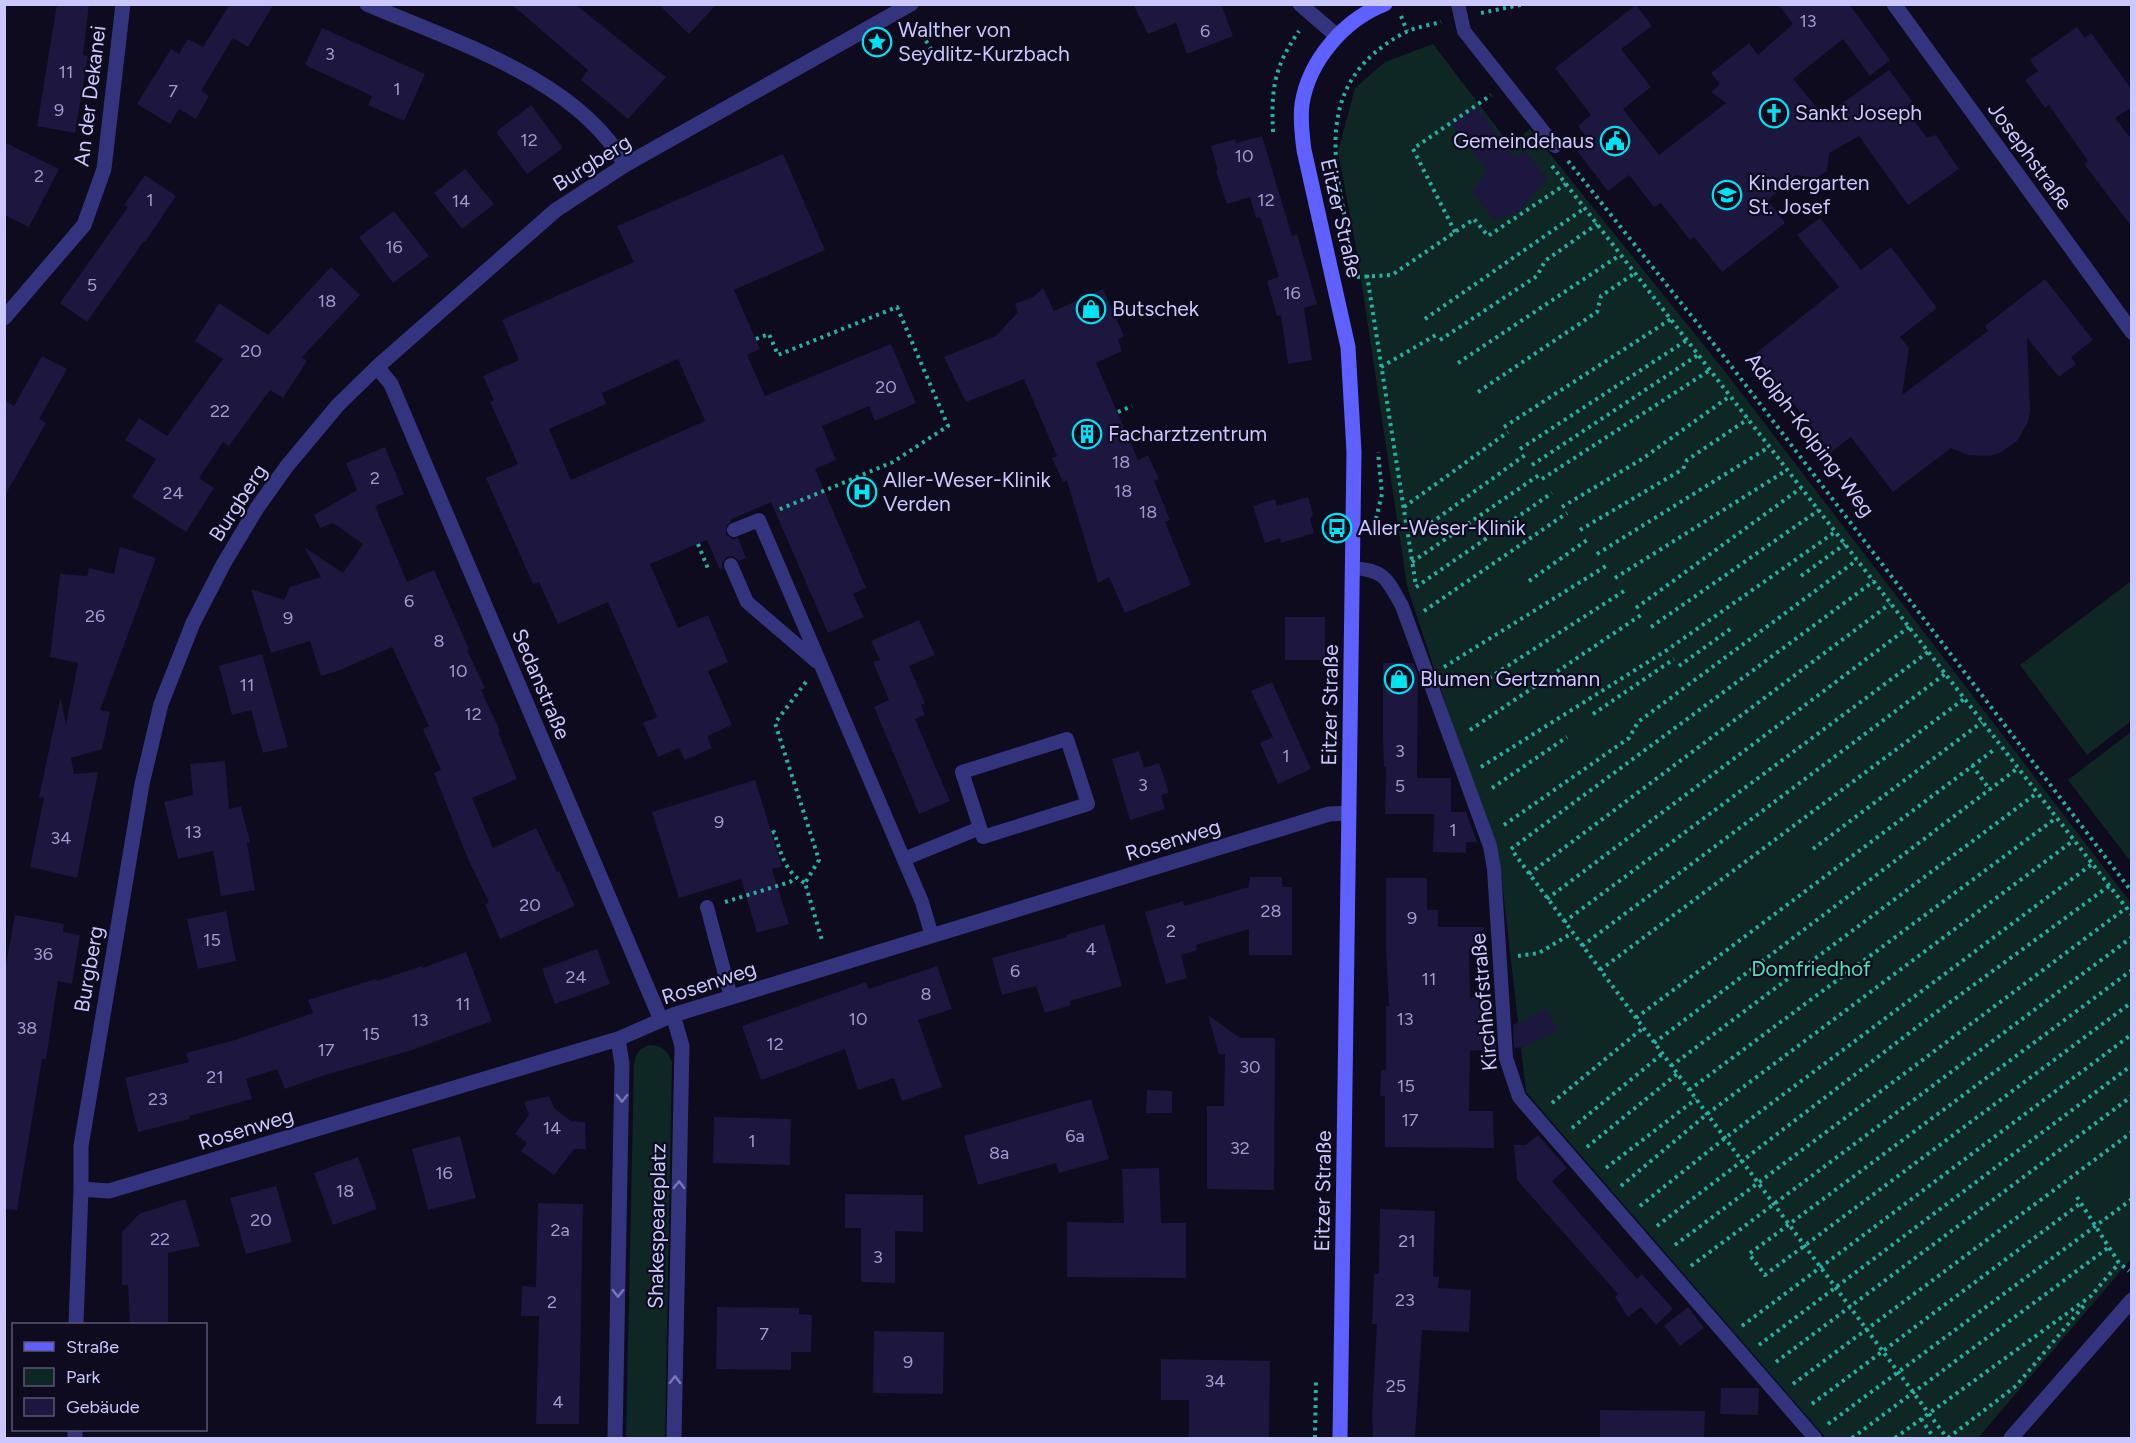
<svg xmlns="http://www.w3.org/2000/svg" width="2136" height="1443" font-family="Figtree,sans-serif">
<style>
.green{fill:#0e2725}
.building{fill:#1d163e;fill-rule:evenodd}
.lines{fill:none;stroke-linecap:round;stroke-linejoin:round}
.path{stroke:#28b1a3;stroke-width:4;stroke-dasharray:3 4.5;stroke-linecap:butt}
.service{stroke:#34347e;stroke-width:14}
.minor{stroke:#34347e;stroke-width:15}
.secondary{stroke:#5e60ff;stroke-width:15}
.oneway{stroke:#7876b8}
.labels{text-anchor:middle;stroke-width:4.5;stroke-linejoin:round;paint-order:stroke}
.number-label{font-size:18px;fill:#a09bcf}
.poi-label{font-size:21px;fill:#cbc7ff;stroke:#0d0b1d;text-anchor:start}
.street-label{font-size:21px;fill:#cbc7ff;stroke:#0d0b1d}
.park-label{font-size:21px;fill:#50e2b7;stroke:#0d0b1d}
</style>
<rect width="100%" height="100%" fill="#0d0b1d"/>
<path class="green" d="M1433 44 1510 145 1530 129 1723 369 2131 903V1259L1978 1438H1826L1526 1092 1501 873 1407 586 1358 259 1338 151 1355 88 1385 62Z
M2131 581V721L2087 755 2020 665Z
M2131 732V862L2068 780Z
M649 1045C662 1045 667 1050 672 1062L665 1438H626L634 1064C636 1053 639 1049 649 1045Z"/>
<path class="building" d="M57 4H89L83 55 88 56 75 133 37 126Z
M230 4H274L248 47 233 38 201 91 209 96 196 119 179 109 170 124 137 104 171 49 179 54 188 39 203 47Z
M511 4H575L666 77 628 119 581 80 588 70Z
M658 4H717L689 34Z
M1133 4H1221L1233 36 1187 54 1176 23 1148 34Z
M1778 4H1849L1890 60 1870 76 1843 39 1793 79 1824 116 1889 70 1912 101 1906 109 1927 138 1936 135 1959 169 1908 205 1859 136 1829 153 1827 171 1817 178 1796 175 1768 200 1785 223 1722 272 1694 237 1690 240 1661 203 1654 207 1629 175 1608 191 1574 147 1587 138 1578 126 1591 115 1555 68 1636 5 1652 26 1621 49 1651 87 1623 109 1659 155 1726 103 1711 92 1720 84 1711 73 1749 43 1758 55 1793 24Z
M2077 27 2085 38 2091 33 2132 90V107L2115 118 2132 140V227L2084 164 2088 161 2049 105 2045 108 2025 80 2038 71 2030 60Z
M322 28 425 74 404 121 368 105 372 96 305 65Z
M531 105 563 148 527 174 496 132Z
M1476 105 1514 157 1525 151 1547 179 1518 212 1494 220 1472 192 1487 171 1452 124Z
M1262 136 1292 236 1297 234 1317 304 1304 308 1312 360 1288 364 1281 315 1277 316 1267 281 1279 277 1260 217 1256 218 1250 197 1227 204 1216 171H1218L1211 146 1235 139 1236 143Z
M4 142 59 169 29 227 4 215Z
M783 154 825 250 734 290 760 349 747 355 765 396 891 344 916 403 875 421 869 406 822 426 836 460 815 469 866 588 853 594 864 617 828 633 771 502 730 520 731 522 727 525 726 534 732 539 738 538 746 558 739 561 733 556 727 557 722 563 723 568 720 570 707 540 650 564 678 628 708 615 728 662 708 671 732 725 707 736 712 748 685 760 679 748 658 757 643 723 657 717 608 602 558 624 539 582 533 584 486 478 518 464 490 402 494 400 483 376 519 360 502 320 634 262 617 226ZM678 359 705 421 571 480 549 429 606 404 602 393Z
M465 169 494 204 462 229 434 193Z
M145 175 176 196 145 242 144 241 87 322 60 303 128 207 124 205Z
M394 211 429 256 393 283 359 237Z
M1820 218 1861 270 1891 247 1937 308 1900 337 1909 348 1902 395 1988 331 1985 326 2045 279 2093 340 2071 357 2076 364 2059 377 2027 338 2030 411 2028 422 2017 441 2000 453 1989 456 1968 455 1951 448 1893 492 1851 437 1831 452 1755 354 1839 287 1797 235Z
M331 267 360 295 302 357 307 361 283 398 270 390 229 446 223 442 199 478 214 488 186 532 132 497 156 459 125 440 139 418 167 436 223 359 195 341 219 303 268 335Z
M1043 288 1054 311 1103 289 1124 336 1118 340 1122 351 1096 363 1138 460 1148 455 1159 479 1154 481 1170 520 1165 522 1191 585 1125 613 1109 577 1098 583 1067 481 1063 482 1052 458 1057 456 1024 379 966 402 944 357 996 336 1018 312 1015 304 1033 297Z
M42 356 67 369 39 419 46 423 4 497V400L14 406Z
M385 447 404 494 375 506 407 582 434 570 469 649 467 650 485 688 481 690 500 731 498 732 517 779 472 798 493 848 536 828 557 872 559 871 575 906 500 939 485 904 489 902 468 859 434 773 441 770 423 729 429 726 392 647 338 671 321 676 310 641 271 653 251 589 284 600 290 587 321 577 304 547 343 573 363 544 333 523 320 528 314 515 357 490 346 463Z
M1308 497 1313 514 1310 519 1314 533 1281 543 1280 538 1265 543 1253 506 1275 499 1277 506Z
M120 547 156 558 100 710 110 712 102 749 71 758 74 774 98 772 77 878 30 867 44 798 39 797 60 699H61L66 725 78 663 50 657 60 574 87 576 89 568 114 574Z
M1285 617H1325V660H1285Z
M919 620 935 655 909 666 925 703 921 705 925 715 915 719 950 801 919 814 874 707 889 700 873 662 880 660 871 641Z
M262 654 288 747 263 753 251 710 232 715 219 666Z
M1383 663H1413L1418 675 1417 778H1451V812H1466L1477 842H1466V853L1433 852 1434 814H1385L1386 767 1384 766 1383 736Z
M1272 682 1311 769 1278 784 1260 743 1273 737 1251 691Z
M1139 751 1144 768 1159 763 1169 793 1161 795 1165 809 1130 820 1112 759Z
M225 761 229 809 241 806 250 842 247 843 255 890 221 896 213 851 178 859 164 802 193 795 190 764Z
M755 780 782 867 772 869 789 924 757 933 741 879 679 898 652 812Z
M1250 877H1282V887H1292V955H1249V929L1196 945 1197 950 1181 955 1187 978 1166 984 1145 912 1183 901 1184 906 1249 887Z
M1386 878H1427V910H1438V927H1484V950H1469L1470 998 1489 996 1493 1035 1495 1033 1496 1049 1470 1051 1469 1111H1493L1494 1148 1385 1147V1096H1380L1381 1070H1386V1006H1389L1386 950Z
M226 911 236 961 198 969 187 919Z
M15 915 64 924 63 932 80 935 72 984 58 981 46 1059H42L17 1210 4 1209V975Z
M1104 924 1122 986 1070 1001 1071 1005 1045 1013 1036 986 1002 995 992 958 1067 937 1066 935Z
M597 949 610 984 555 1004 542 969Z
M466 952 492 1021 409 1051 322 1076 285 1089 277 1069 246 1079 252 1099 189 1116 190 1119 138 1132 125 1078 189 1062 186 1053 235 1040 313 1013 308 1000 376 979 377 981 422 966 423 968Z
M937 966 952 1009 918 1020 942 1087 902 1101 894 1078 858 1090 845 1049 761 1080 742 1026 866 982 869 989Z
M1546 1009 1558 1030 1524 1047 1514 1048 1513 1025Z
M1208 1015 1240 1038H1275L1274 1190 1207 1189V1106H1224L1225 1054H1219Z
M1147 1090 1172 1091V1113H1146Z
M549 1096 554 1108 571 1121 585 1122 586 1149H574L554 1175 521 1151 527 1143 515 1134 529 1115 524 1102Z
M1091 1099 1109 1159 1059 1173 1056 1163 978 1185 964 1136Z
M714 1117 791 1119 790 1165 713 1163Z
M1538 1135 1567 1168 1552 1181 1637 1279 1642 1274 1673 1309 1656 1325 1641 1307 1628 1317 1615 1297 1618 1294 1517 1180 1514 1145H1526Z
M460 1136 476 1198 428 1210 412 1149Z
M358 1157 377 1209 333 1225 314 1173Z
M1159 1168 1161 1223H1186V1278L1067 1277V1222L1124 1223 1122 1169Z
M276 1186 292 1242 246 1254 230 1198Z
M845 1194 923 1195V1232L895 1231V1283L861 1282V1228H845Z
M185 1199 200 1246 168 1253V1324H130L128 1285H122V1232L139 1214Z
M538 1203 583 1204 579 1424H536L539 1316H521L522 1286 536 1287Z
M1380 1209 1435 1211 1433 1277H1439L1438 1288 1471 1290 1469 1332 1422 1330 1415 1438H1373L1372 1415 1377 1324H1372L1374 1274H1379Z
M717 1307 799 1308V1314L812 1315 811 1352H791V1370L716 1369Z
M1688 1307 1704 1328 1680 1346 1664 1326Z
M874 1331 944 1332 943 1394 873 1393Z
M1161 1359 1270 1361 1269 1438H1189V1400H1161Z
M1721 1388H1759L1758 1415 1720 1414Z
M1600 1410 1705 1411 1704 1438H1600Z"/>
<g class="lines">
<path class="path" d="M1481 13 1525 4
M1401 16 1407 31
M918 28 939 62
M1273 132C1271 89 1274 67 1299 31
M1568 161 1725 358 2132 892
M1552 166 2132 915
M1455 232 1413 149 1491 95
M1352 251C1334 165 1310 82 1406 32 1416 27 1430 25 1441 22
M1367 275 1416 586
M1357 277 1392 275 1474 219 1488 236 1566 184
M1425 319 1585 208
M756 339 769 334 778 355 897 307 948 426 893 462 778 510
M1440 340 1537 276 1545 261 1597 224
M1458 363 1620 255
M1381 367 1436 335
M1478 392 1597 312 1601 296 1635 273
M1118 412 1132 406
M1504 427 1671 319
M1520 449 1687 340
M1532 465 1698 355
M1542 479 1710 370
M1404 507 1508 432
M1562 507 1642 459 1730 396
M1376 519 1382 494 1378 452
M1431 523 1525 455
M1580 530 1683 469 1687 460 1748 419
M698 544 709 571
M1597 554 1769 447
M1412 562 1539 475
M1801 576 1845 544
M1615 578 1787 470
M1529 581 1587 540
M1416 587 1552 493
M1636 608 1801 488
M1424 611 1567 513
M1651 627 1819 510
M1679 666 1733 627
M1444 667 1606 566
M1489 678 1624 591
M806 682 775 723 819 860 805 883 822 940
M1593 714 1674 659
M1470 730 1641 615
M1972 765 1990 790
M1481 767 1667 650 1835 532
M1492 788 1567 737
M1504 825 1629 738 1638 722 1857 560
M772 833 774 832C781 853 785 873 805 883
M1511 849 1874 581
M1813 849 1982 722
M1514 853 1947 1438
M1529 874 1890 604
M1547 899 1909 627
M725 902 790 882 794 878
M1564 922 1928 652
M1582 946 1945 674
M1518 956 1539 953 1572 933
M1600 970 1964 699
M2132 970 1749 1254 1765 1275 2132 1002
M1636 1018 1995 749
M1654 1043 2018 768
M1671 1066 2037 793
M1689 1090 2056 818
M1552 1103 1643 1028
M1572 1128 1662 1054
M1587 1147 1677 1074
M1606 1168 1696 1099
M1621 1186 1707 1114 2074 840
M2077 1197 2119 1263 2129 1271
M1640 1206 1725 1138 2092 864
M1657 1226 1934 1014 2109 886
M1675 1245 2126 908
M1691 1266 2132 937
M1742 1326 2132 1034
M1759 1345 2132 1065
M1776 1362 2132 1096
M1793 1384 2132 1132
M1812 1404 2081 1203
M1921 1419 1934 1438
M1828 1424 2132 1199
M1315 1438 1316 1379
M1852 1438 2109 1247
M1895 1438 2091 1296 2119 1263
M1948 1438 2016 1386 2086 1303"/>
<path class="service" d="M1458 4 1464 31 1555 146
M734 530 759 520 922 902 932 936
M731 565 747 602 817 662
M1353 568C1385 570 1387 579 1402 606L1490 846 1494 869 1506 1058 1519 1097 1815 1438
M1067 739 1088 804 983 837 962 772Z
M904 859 980 828
M707 907 731 997"/>
<path class="minor" d="M367 4C452 41 578 79 625 165
M1300 4 1337 36
M1894 4 2132 332
M4 318 84 225 104 169 123 4
M377 367 391 384 661 1020
M673 1015 682 1046 674 1438
M81 1189 109 1191 618 1039 673 1015 1329 814 1349 813
M76 1324 81 1189V1146L142 784 161 704 193 623 224 563 257 508 287 466 338 405 377 367 556 210 625 165 911 4
M75 1438V1430
M615 1438 622 1064 618 1039
M2011 1438 2132 1300"/>
<path class="secondary" d="M1340 1438 1354 452 1348 347 1304 150C1302 135 1300 119 1302 104 1309 60 1345 19 1385 4"/>
</g>
<defs><path id="oneway-chevron" d="M-2-3.5L2.5 0L-2 3.5" fill="none" stroke-width="1.6" stroke-linecap="round" stroke-linejoin="round" transform="scale(1.5)"/></defs>
<g class="oneway">
<use href="#oneway-chevron" transform="translate(622 1098) rotate(91)"/>
<use href="#oneway-chevron" transform="translate(679 1185) rotate(-89)"/>
<use href="#oneway-chevron" transform="translate(618 1293) rotate(91)"/>
<use href="#oneway-chevron" transform="translate(675 1380) rotate(-89)"/>
</g>
<defs>
<g id="sight-ring" transform="scale(1.5)"><circle r="9.5" fill="#0d0b1d" stroke="#00e3f2" stroke-width="1.5"/><path d="M0-6L1.8-2.2L6-1.7L2.9 1.2L3.7 5.4L0 3.3L-3.7 5.4L-2.9 1.2L-6-1.7L-1.8-2.2Z" fill="#00e3f2"/></g>
<g id="church-ring" transform="scale(1.5)"><circle r="9.5" fill="#0d0b1d" stroke="#00e3f2" stroke-width="1.5"/><path d="M-1.2-6h2.4v3.5h3.3v2.4h-3.3V6h-2.4V-.1h-3.3v-2.4h3.3Z" fill="#00e3f2"/></g>
<g id="civic-ring" transform="scale(1.5)"><circle r="9.5" fill="#0d0b1d" stroke="#00e3f2" stroke-width="1.5"/><path d="M-.6-6.5H3V-4.5H.6V-3L4-1V1h2V6H-6V1h2V-1L-.6-3ZM-1.2 2.5V6h2.4V2.5Z" fill="#00e3f2"/></g>
<g id="school-ring" transform="scale(1.5)"><circle r="9.5" fill="#0d0b1d" stroke="#00e3f2" stroke-width="1.5"/><path d="M0-5L7-2L0 1L-7-2ZM-4 1L0 2.5L4 1V4Q0 6-4 4Z" fill="#00e3f2"/></g>
<g id="shop-ring" transform="scale(1.5)"><circle r="9.5" fill="#0d0b1d" stroke="#00e3f2" stroke-width="1.5"/><path d="M-5-2.5h2.3a2.7 3.5 0 0 1 5.4 0H5L5.5 6h-11ZM-1.5-2.5h3a1.5 2.3 0 0 0-3 0Z" fill="#00e3f2"/></g>
<g id="building-ring" transform="scale(1.5)"><circle r="9.5" fill="#0d0b1d" stroke="#00e3f2" stroke-width="1.5"/><path d="M-4-6H4V6H1V3H-1V6H-4ZM-2.5-4.3h1.7v1.8h-1.7ZM.8-4.3h1.7v1.8H.8ZM-2.5-1h1.7V.8h-1.7ZM.8-1h1.7V.8H.8Z" fill="#00e3f2"/></g>
<g id="hospital-ring" transform="scale(1.5)"><circle r="9.5" fill="#0d0b1d" stroke="#00e3f2" stroke-width="1.5"/><path d="M-5-5h3v3.5h4V-5h3V5h-3V1.5h-4V5h-3Z" fill="#00e3f2"/></g>
<g id="bus-ring" transform="scale(1.5)"><circle r="9.5" fill="#0d0b1d" stroke="#00e3f2" stroke-width="1.5"/><path d="M-5-6H5V4H4V6H2V4H-2V6H-4V4H-5ZM-3.5-4V0h7V-4ZM-3.5 1.2v1.5H-2V1.2ZM2 1.2v1.5H3.5V1.2Z" fill="#00e3f2"/></g>
</defs>
<g fill-rule="evenodd">
<use href="#sight-ring" x="877" y="42"/>
<use href="#church-ring" x="1774" y="113"/>
<use href="#civic-ring" x="1615" y="141"/>
<use href="#school-ring" x="1727" y="195"/>
<use href="#shop-ring" x="1091" y="309"/>
<use href="#building-ring" x="1087" y="434"/>
<use href="#hospital-ring" x="862" y="492"/>
<use href="#bus-ring" x="1337" y="528"/>
<use href="#shop-ring" x="1399" y="679"/>
</g>
<g class="labels">
<g class="number-label">
<text x="1808" y="27">13</text>
<text x="1205" y="37">6</text>
<text x="330" y="60">3</text>
<text x="66" y="78">11</text>
<text x="397" y="95">1</text>
<text x="173" y="97">7</text>
<text x="59" y="116">9</text>
<text x="529" y="146">12</text>
<text x="1244" y="162">10</text>
<text x="39" y="182">2</text>
<text x="150" y="206">1</text>
<text x="1266" y="206">12</text>
<text x="461" y="207">14</text>
<text x="394" y="253">16</text>
<text x="92" y="291">5</text>
<text x="1292" y="299">16</text>
<text x="327" y="307">18</text>
<text x="251" y="357">20</text>
<text x="886" y="393">20</text>
<text x="220" y="417">22</text>
<text x="1121" y="468">18</text>
<text x="375" y="484">2</text>
<text x="1123" y="497">18</text>
<text x="173" y="499">24</text>
<text x="1148" y="518">18</text>
<text x="409" y="607">6</text>
<text x="95" y="622">26</text>
<text x="288" y="624">9</text>
<text x="439" y="647">8</text>
<text x="458" y="677">10</text>
<text x="247" y="691">11</text>
<text x="473" y="720">12</text>
<text x="1400" y="757">3</text>
<text x="1286" y="762">1</text>
<text x="1143" y="791">3</text>
<text x="1400" y="792">5</text>
<text x="719" y="828">9</text>
<text x="1453" y="836">1</text>
<text x="193" y="838">13</text>
<text x="61" y="844">34</text>
<text x="530" y="911">20</text>
<text x="1271" y="917">28</text>
<text x="1412" y="924">9</text>
<text x="1171" y="937">2</text>
<text x="212" y="946">15</text>
<text x="1091" y="955">4</text>
<text x="43" y="960">36</text>
<text x="1015" y="977">6</text>
<text x="576" y="983">24</text>
<text x="1429" y="985">11</text>
<text x="926" y="1000">8</text>
<text x="463" y="1010">11</text>
<text x="858" y="1025">10</text>
<text x="1405" y="1025">13</text>
<text x="420" y="1026">13</text>
<text x="27" y="1034">38</text>
<text x="371" y="1040">15</text>
<text x="775" y="1050">12</text>
<text x="326" y="1056">17</text>
<text x="1250" y="1073">30</text>
<text x="215" y="1083">21</text>
<text x="1406" y="1092">15</text>
<text x="158" y="1105">23</text>
<text x="1410" y="1126">17</text>
<text x="552" y="1134">14</text>
<text x="1075" y="1142">6a</text>
<text x="752" y="1147">1</text>
<text x="1240" y="1154">32</text>
<text x="999" y="1159">8a</text>
<text x="444" y="1179">16</text>
<text x="345" y="1197">18</text>
<text x="261" y="1226">20</text>
<text x="560" y="1236">2a</text>
<text x="160" y="1245">22</text>
<text x="1407" y="1247">21</text>
<text x="878" y="1263">3</text>
<text x="1405" y="1306">23</text>
<text x="552" y="1308">2</text>
<text x="764" y="1340">7</text>
<text x="908" y="1368">9</text>
<text x="1215" y="1387">34</text>
<text x="1396" y="1392">25</text>
<text x="558" y="1408">4</text>
</g>
<g class="poi-label">
<text x="898" y="37">Walther von<tspan x="898" dy="24">Seydlitz-Kurzbach</tspan></text>
<text x="1795" y="120">Sankt Joseph</text>
<text x="1594" y="148" text-anchor="end">Gemeindehaus</text>
<text x="1748" y="190">Kindergarten<tspan x="1748" dy="24">St. Josef</tspan></text>
<text x="1112" y="316">Butschek</text>
<text x="1108" y="441">Facharztzentrum</text>
<text x="883" y="487">Aller-Weser-Klinik<tspan x="883" dy="24">Verden</tspan></text>
<text x="1358" y="535">Aller-Weser-Klinik</text>
<text x="1420" y="686">Blumen Gertzmann</text>
</g>
<g class="street-label">
<text transform="translate(90 96) rotate(-83)" y="7">An der Dekanei</text>
<text transform="translate(2030 156) rotate(54)" y="7">Josephstraße</text>
<text transform="translate(592 163) rotate(-32)" y="7">Burgberg</text>
<text transform="translate(1341 218) rotate(77)" y="7">Eitzer Straße</text>
<text transform="translate(1810 435) rotate(53)" y="7">Adolph-Kolping-Weg</text>
<text transform="translate(238 503) rotate(-57)" y="7">Burgberg</text>
<text transform="translate(541 684) rotate(67)" y="7">Sedanstraße</text>
<text transform="translate(1330 705) rotate(-89)" y="7">Eitzer Straße</text>
<text transform="translate(1173 840) rotate(-17)" y="7">Rosenweg</text>
<text transform="translate(89 969) rotate(-80)" y="7">Burgberg</text>
<text transform="translate(709 983) rotate(-18)" y="7">Rosenweg</text>
<text transform="translate(1484 1002) rotate(-95)" y="7">Kirchhofstraße</text>
<text transform="translate(246 1129) rotate(-17)" y="7">Rosenweg</text>
<text transform="translate(1323 1191) rotate(-89)" y="7">Eitzer Straße</text>
<text transform="translate(657 1226) rotate(-89)" y="7">Shakespeareplatz</text>
</g>
<g class="park-label">
<text x="1811" y="976">Domfriedhof</text>
</g>
</g>
<rect width="2136" height="1443" fill="none" stroke="#cbc7ff" stroke-width="12"/>
<rect x="12" y="1323" width="195" height="108" fill="#0d0b1d" stroke="#595677" stroke-width="1.5"/>
<rect x="24" y="1342" width="30" height="9" fill="#5e60ff" stroke="#595677" stroke-width="1.5"/>
<text x="66" y="1353" font-size="18" fill="#cbc7ff">Straße</text>
<rect x="24" y="1368" width="30" height="18" fill="#0e2725" stroke="#595677" stroke-width="1.5"/>
<text x="66" y="1383" font-size="18" fill="#cbc7ff">Park</text>
<rect x="24" y="1398" width="30" height="18" fill="#1d163e" stroke="#595677" stroke-width="1.5"/>
<text x="66" y="1413" font-size="18" fill="#cbc7ff">Gebäude</text>
</svg>
